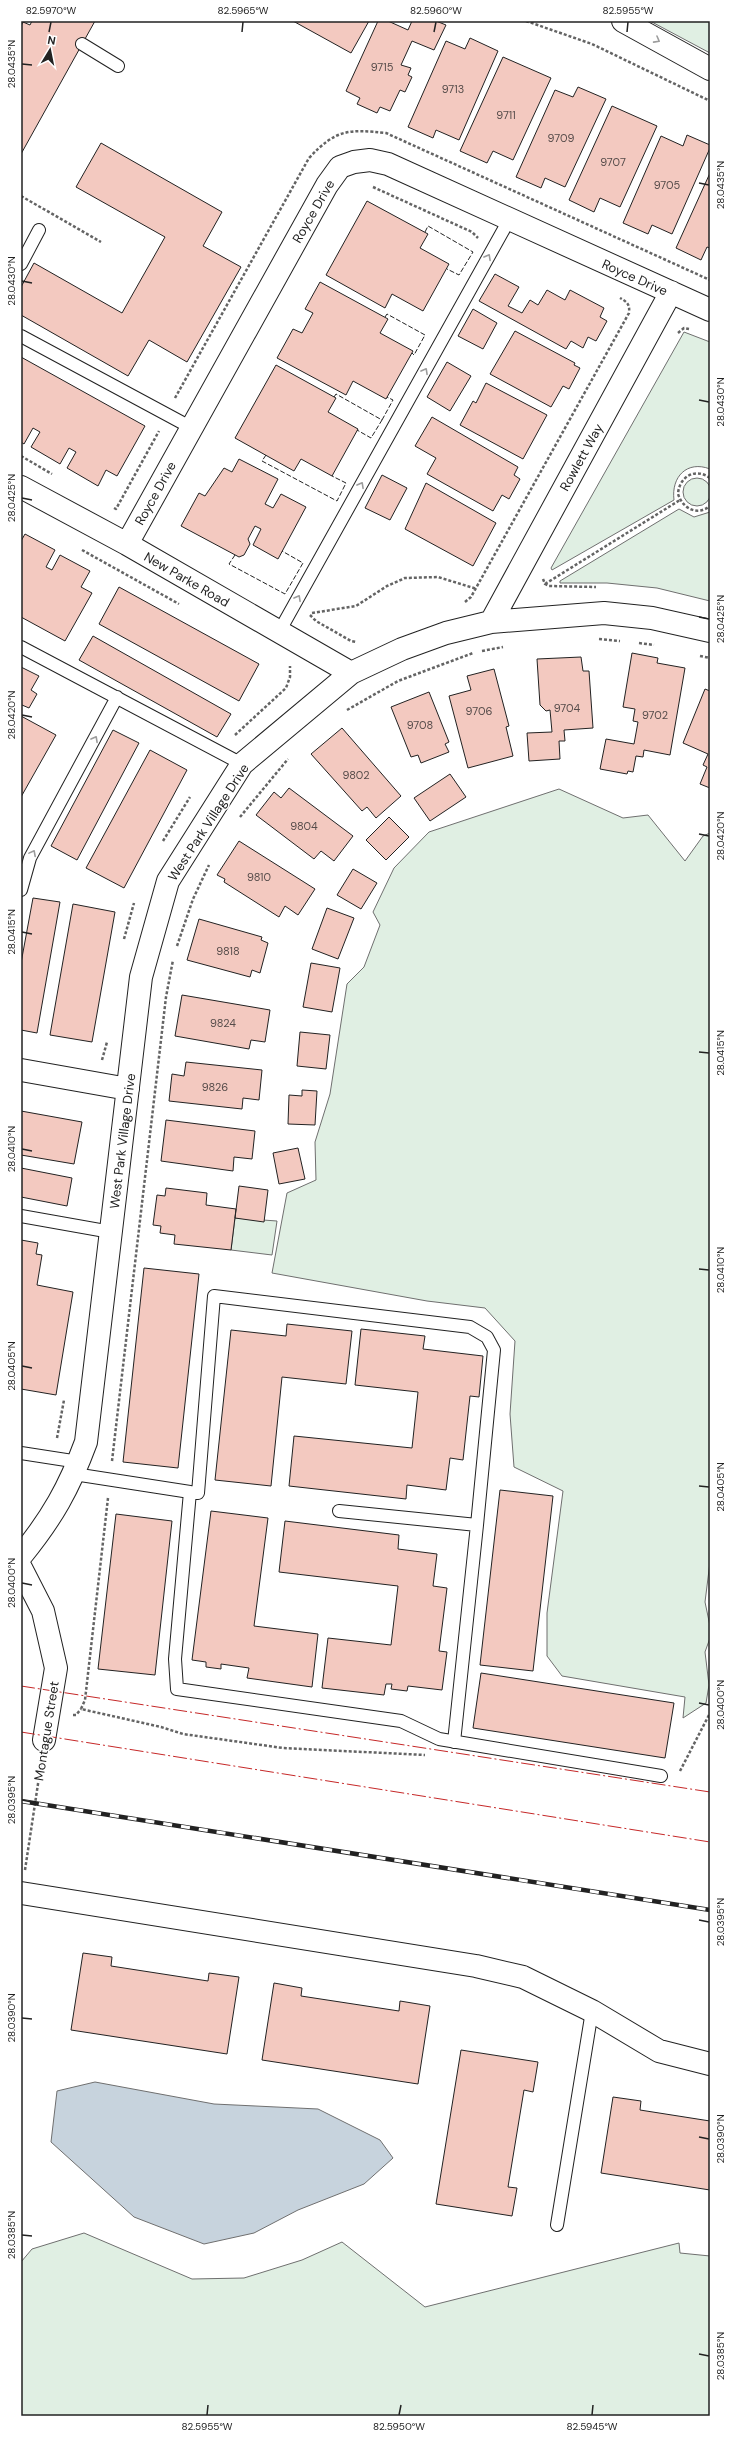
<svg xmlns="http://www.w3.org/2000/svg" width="731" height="2437" font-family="'DM Sans',sans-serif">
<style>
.green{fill:#e0efe3;stroke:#6f6f6f}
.water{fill:#c7d3dd;stroke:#6f6f6f}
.building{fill:#f3c9c0;stroke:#222}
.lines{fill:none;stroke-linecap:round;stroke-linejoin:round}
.lane-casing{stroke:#222;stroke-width:14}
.street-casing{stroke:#222;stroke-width:24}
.secondary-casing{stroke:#222;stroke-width:24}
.path{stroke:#646464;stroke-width:2.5;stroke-dasharray:3 2;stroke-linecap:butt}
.lane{stroke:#fff;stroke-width:12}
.street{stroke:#fff;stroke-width:22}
.secondary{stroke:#fff;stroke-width:22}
.rail-casing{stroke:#222;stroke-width:4.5}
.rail{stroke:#fff;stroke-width:3;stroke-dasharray:9;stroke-linecap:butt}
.fence{stroke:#222;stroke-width:1;stroke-dasharray:5 2;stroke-linecap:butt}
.power{stroke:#c62828;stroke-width:1;stroke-dasharray:14 3 2 3;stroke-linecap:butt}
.oneway{stroke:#9c9c9c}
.ticks{fill:none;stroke:#222;stroke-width:1.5}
.labels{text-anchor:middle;stroke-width:3;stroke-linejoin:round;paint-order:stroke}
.number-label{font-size:11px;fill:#564c4a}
.street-label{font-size:13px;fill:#222;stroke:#fff}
.neatline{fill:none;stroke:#222;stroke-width:1.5}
.ticks-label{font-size:10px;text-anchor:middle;fill:#222}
</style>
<rect width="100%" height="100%" fill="#fff"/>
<path class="green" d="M650 21H710V53Z
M684 332 710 342V469C687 460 671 477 674 500L552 570 551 568Z
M683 492a14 14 0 1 1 28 0a14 14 0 1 1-28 0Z
M679 509 694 517 710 512V601L657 588 607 583H560V581Z
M559 789 623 818 648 815 685 861 703 836 710 833V1562L705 1602 710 1626V1638L705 1652 709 1685 706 1703 683 1718 685 1697 562 1676 547 1656V1613L563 1491 514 1467 510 1414 515 1341 485 1308 427 1301 272 1273 287 1193 316 1180 315 1142 330 1094 347 984 364 967 380 925 373 912 394 868 429 832Z
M235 1218 277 1221 272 1255 231 1250Z
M84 2233 192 2279 244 2278 302 2260 342 2242 425 2307 679 2243 680 2253 710 2256V2416H21V2262L32 2249Z"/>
<path class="water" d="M95 2082 214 2104 318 2109 380 2140 393 2158 364 2184 298 2210 254 2233 204 2244 134 2217 51 2142 57 2091Z"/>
<path class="building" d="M32 21H95L21 154V26L23 22 30 25Z
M293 21H369L351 53Z
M378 21H388L408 30 412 21H436L446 25 434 50 412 41 401 65 411 68 408 75 412 77 405 92 400 90 390 111 380 107 377 113 357 104 360 98 346 91Z
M470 38 498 51 459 140 436 130 433 138 408 127 446 41 465 49Z
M503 57 551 78 513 160 493 151 487 163 460 151Z
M578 87 606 99 565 187 545 178 541 188 516 177 555 90 573 97Z
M612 106 657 126 620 207 600 198 594 212 569 200Z
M687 135 710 145V148L672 234 652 225 648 234 623 223 661 136 683 146Z
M101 143 222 212 203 246 241 267 187 362 149 340 128 376 21 315V287L34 263 122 313 165 237 76 187Z
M710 173V248L707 247 701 260 676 248Z
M367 201 428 234 420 248 449 264 423 311 392 294 385 308 326 275Z
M495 274 519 287 508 306 522 313 530 300 538 305 547 290 565 300 570 290 604 308 600 317 607 321 596 341 588 337 583 348 571 341 566 349 479 301Z
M320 282 388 319 380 333 413 351 386 399 353 381 346 395 277 358 293 329 302 333 313 313 305 309Z
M473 309 497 323 483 349 458 336Z
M515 331 575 363 574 365 580 368 569 389 563 386 551 407 490 374Z
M21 357 145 426 117 476 106 470 98 486 67 468 76 452 69 448 60 464 31 447 40 432 33 428 24 444 21 442Z
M447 362 471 376 450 411 427 397Z
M276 365 336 398 328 412 358 429 332 476 301 459 294 471 235 438Z
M486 383 547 415 523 459 460 425 473 401 476 403Z
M432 417 518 467 514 475 520 479 509 499 502 495 493 511 427 474 436 458 415 446Z
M239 459 278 479 265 504 273 508 281 494 306 507 278 559 253 545 261 529 255 526 248 539 250 544 244 555 239 557 181 526 199 493 205 496 224 468 232 472Z
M382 475 407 488 390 520 365 508Z
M426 483 496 523 473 566 405 529Z
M25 534 55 550 46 567 52 570 60 555 90 571 81 587 92 593 65 641 21 617V541Z
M119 587 259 664 239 701 99 624Z
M93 636 231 714 217 737 79 660Z
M632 653 658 658 657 663 685 668 670 755 644 750 643 757 636 756 633 772 628 771 627 774 600 769 606 739 634 744 638 722 633 721 635 709 623 707Z
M581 657 583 671H589L593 728 564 730 565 741H559L560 759 529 761 527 733 552 732 550 710 546 711 540 705 537 659Z
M21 667 39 676 31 690 37 694 29 708 22 705 21 706Z
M494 669 509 726 506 727 513 756 468 768 449 696 471 690 467 676Z
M705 689 710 691V788L700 784 707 767 703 765 708 754 683 743Z
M429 692 449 742 445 744 449 752 421 763 418 755 411 757 391 707Z
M21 716 56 735 21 797Z
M342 728 401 796 376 818 367 807 362 811 311 754Z
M113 730 139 743 77 860 51 846Z
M150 750 187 770 124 888 86 868Z
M450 774 466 797 430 821 414 798Z
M289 788 353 836 334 861 321 851 314 859 256 815 274 792 281 798Z
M389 817 409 837 386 860 366 840Z
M239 841 315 889 298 915 285 906 279 917 224 882 225 879 217 875Z
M353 869 377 883 361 909 337 895Z
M33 898 60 902 37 1033 21 1030V963Z
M73 904 115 912 92 1042 50 1035Z
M327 908 354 918 338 959 312 949Z
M199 919 262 937 261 940 268 943 260 973 252 970 250 977 187 960Z
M311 963 340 968 332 1012 303 1007Z
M182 995 270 1010 265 1042 251 1040 249 1049 175 1036Z
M300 1032 330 1035 326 1069 297 1066Z
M186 1062 262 1070 259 1100 243 1098 242 1109 169 1101 172 1074 184 1076Z
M302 1090 317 1091 315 1125 288 1124 289 1095 302 1096Z
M21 1111 82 1122 74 1164 21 1155Z
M166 1120 255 1131 252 1159 234 1157 233 1171 161 1161Z
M298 1148 305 1179 279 1184 273 1153Z
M21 1168 72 1178 67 1206 21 1197Z
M239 1186 268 1190 264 1222 235 1218Z
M166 1188 207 1193 206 1205 236 1209 231 1250 174 1244 175 1235 160 1233 161 1226 153 1225 157 1195 165 1196Z
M21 1240 38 1243 36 1254 42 1255 37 1285 73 1292 56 1395 21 1389Z
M144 1268 199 1274 178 1468 123 1462Z
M287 1324 352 1331 346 1384 282 1377 271 1486 215 1480 231 1330 286 1336Z
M361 1329 425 1336 423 1349 483 1356 479 1397 470 1396 463 1460 450 1458 446 1490 407 1485 406 1499 289 1486 294 1436 412 1448 418 1392 355 1385Z
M500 1490 553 1496 533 1671 480 1665Z
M211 1511 268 1518 254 1626 318 1634 312 1687 247 1678 249 1668 221 1664V1669L206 1667V1662L192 1660Z
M116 1514 172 1521 155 1675 98 1669Z
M285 1521 399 1535 398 1549 437 1554 433 1586 447 1588 439 1651 447 1652 442 1690 408 1686 407 1691 391 1689 392 1684H386L384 1695 322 1688 328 1638 391 1645 398 1586 279 1572Z
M481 1673 674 1703 665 1758 473 1728Z
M83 1953 112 1957 111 1966 208 1981 209 1973 239 1977 227 2054 71 2030Z
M274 1983 302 1988 301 1996 399 2011 400 2001 430 2006 418 2084 262 2060Z
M461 2050 538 2062 533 2092 524 2090 508 2187 517 2188 512 2216 436 2204Z
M613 2097 641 2101 640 2110 710 2121V2190L601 2173Z"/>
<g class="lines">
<g class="lane-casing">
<path id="lane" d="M82 44 118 66
M21 264 39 230
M21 336 192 428
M279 632 509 220
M21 647 242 764
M21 890 30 858 117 697
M21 1216 111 1232
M21 1453 79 1462
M74 1474 190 1492 175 1659 177 1689 401 1721 439 1739 661 1776
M190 1492 198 1493 214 1296 470 1327 487 1337 494 1350 477 1525
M339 1511 477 1525 454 1742
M557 2225 592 2011"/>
</g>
<g class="street-casing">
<path id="street" d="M21 487 127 544 351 673
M127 544 327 185 340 167 354 162 370 160 388 164 710 310
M491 622 671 292
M21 1070 128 1089
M21 1556C52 1518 69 1488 86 1442L141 977 168 881 242 764 351 673 402 649 446 633 491 622 604 613 652 618 710 631
M21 1568 43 1611 56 1668 44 1740
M21 1893 476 1966 523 1977 592 2011 659 2051 710 2064"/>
</g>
<g class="secondary-casing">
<path id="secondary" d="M623 21 710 69"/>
</g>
<path class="path" d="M526 21 592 44 710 101
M373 187 472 232 478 238
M21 196 101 242
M678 333 684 328 689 329
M175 398 309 158C336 129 349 129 386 133L710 280
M21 456 52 474
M710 478C695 467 679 477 678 494 683 509 697 516 710 506
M114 508 116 509 159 431
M82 550 179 604
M543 579 545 584 549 586 596 587
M545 584 680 500
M465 602 471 597 629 313C630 304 627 302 620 298
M312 613 356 606 387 586 405 578 438 577 477 589
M310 615 316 621 351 641 357 642
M599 639 620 641
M639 643 654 645
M482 651 503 647
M700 656 710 658
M347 710 398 681 473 653
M235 735 286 688 290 677V666
M240 817 288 759
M163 841 190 797
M124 939 134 903
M177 946 193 899 209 865
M102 1060 107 1042
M57 1438 64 1400
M112 1461 166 997 173 960
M108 1498 85 1700 81 1709 161 1727 183 1734 283 1748 425 1755
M73 1715H76L81 1709
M680 1771 710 1713
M25 1870 41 1764"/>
<use href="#lane" class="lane"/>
<use href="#street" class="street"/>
<use href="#secondary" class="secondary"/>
<g class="rail-casing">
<path id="rail" d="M21 1801 710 1910"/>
</g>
<use href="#rail" class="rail"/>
<path class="fence" d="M425 232 428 226 473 252 459 275 447 269
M385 317 387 314 425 335 414 355 412 353
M334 397 336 394 382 420 371 438 357 430
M382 420 393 400 387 397
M266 455 262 461 337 501 346 483 332 476
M235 555 229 564 285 594 303 563 282 551"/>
<path class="power" d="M21 1686 710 1792
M21 1732 710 1842"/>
</g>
<defs><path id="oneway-chevron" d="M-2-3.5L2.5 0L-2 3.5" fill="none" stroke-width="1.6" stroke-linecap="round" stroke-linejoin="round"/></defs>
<g class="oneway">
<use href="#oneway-chevron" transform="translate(657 40) rotate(29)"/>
<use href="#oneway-chevron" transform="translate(488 257) rotate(-61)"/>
<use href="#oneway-chevron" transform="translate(425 371) rotate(-61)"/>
<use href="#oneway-chevron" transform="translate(361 485) rotate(-61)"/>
<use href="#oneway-chevron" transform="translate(298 598) rotate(-61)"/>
<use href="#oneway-chevron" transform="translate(95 739) rotate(-61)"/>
<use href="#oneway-chevron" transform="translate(33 853) rotate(-62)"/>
</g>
<path class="ticks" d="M49 32 51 22M242 32 243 22M434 32 436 22M627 32 628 22M22 64 32 65M699 183 709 185M22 281 32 283M699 400 709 402M22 498 32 500M699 617 709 619M22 715 32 717M699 834 709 836M22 932 32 934M699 1052 709 1053M22 1149 32 1151M699 1269 709 1270M22 1366 32 1368M699 1486 709 1487M22 1583 32 1585M699 1703 709 1705M22 1800 32 1802M699 1920 709 1922M22 2018 32 2019M699 2137 709 2139M22 2235 32 2236M699 2354 709 2356M207 2415 208 2405M399 2415 401 2405M592 2415 593 2405"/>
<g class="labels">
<g class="number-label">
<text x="382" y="71">9715</text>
<text x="453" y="93">9713</text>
<text x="506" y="119">9711</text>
<text x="561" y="142">9709</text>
<text x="613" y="166">9707</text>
<text x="667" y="189">9705</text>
<text x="567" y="712">9704</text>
<text x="479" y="715">9706</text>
<text x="655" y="719">9702</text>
<text x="420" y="729">9708</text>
<text x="356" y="779">9802</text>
<text x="304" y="830">9804</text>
<text x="259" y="881">9810</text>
<text x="228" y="955">9818</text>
<text x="223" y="1027">9824</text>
<text x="215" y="1091">9826</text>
</g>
<g class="street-label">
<text transform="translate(313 211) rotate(-60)" y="5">Royce Drive</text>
<text transform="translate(635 277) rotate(24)" y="5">Royce Drive</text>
<text transform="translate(581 457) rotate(-61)" y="5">Rowlett Way</text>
<text transform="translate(155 493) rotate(-61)" y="5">Royce Drive</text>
<text transform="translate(187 579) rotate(30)" y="5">New Parke Road</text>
<text transform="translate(208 822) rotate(-57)" y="5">West Park Village Drive</text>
<text transform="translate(122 1141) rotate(-83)" y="5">West Park Village Drive</text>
<text transform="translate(46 1731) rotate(-81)" y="5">Montague Street</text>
</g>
</g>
<rect width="731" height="2437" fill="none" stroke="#ffffff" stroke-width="44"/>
<g transform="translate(50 50) rotate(10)" stroke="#ffffff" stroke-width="3" paint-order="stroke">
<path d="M0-3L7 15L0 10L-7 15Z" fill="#222222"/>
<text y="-6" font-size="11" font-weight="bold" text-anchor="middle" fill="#222222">N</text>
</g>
<rect x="22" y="22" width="687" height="2393" class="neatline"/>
<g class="ticks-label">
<text x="51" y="14">82.5970°W</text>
<text x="243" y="14">82.5965°W</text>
<text x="436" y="14">82.5960°W</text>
<text x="628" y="14">82.5955°W</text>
<text transform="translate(11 64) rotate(-90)" y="4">28.0435°N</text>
<text transform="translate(720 185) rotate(-90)" y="4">28.0435°N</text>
<text transform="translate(11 281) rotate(-90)" y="4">28.0430°N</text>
<text transform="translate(720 402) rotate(-90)" y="4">28.0430°N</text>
<text transform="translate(11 498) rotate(-90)" y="4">28.0425°N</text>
<text transform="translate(720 619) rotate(-90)" y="4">28.0425°N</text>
<text transform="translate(11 715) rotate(-90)" y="4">28.0420°N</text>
<text transform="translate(720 836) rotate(-90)" y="4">28.0420°N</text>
<text transform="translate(11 932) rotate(-90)" y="4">28.0415°N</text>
<text transform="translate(720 1053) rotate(-90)" y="4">28.0415°N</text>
<text transform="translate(11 1149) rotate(-90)" y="4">28.0410°N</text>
<text transform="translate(720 1270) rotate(-90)" y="4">28.0410°N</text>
<text transform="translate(11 1366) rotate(-90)" y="4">28.0405°N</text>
<text transform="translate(720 1487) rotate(-90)" y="4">28.0405°N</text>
<text transform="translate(11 1583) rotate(-90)" y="4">28.0400°N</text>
<text transform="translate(720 1705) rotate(-90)" y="4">28.0400°N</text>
<text transform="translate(11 1800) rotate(-90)" y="4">28.0395°N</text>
<text transform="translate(720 1922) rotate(-90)" y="4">28.0395°N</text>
<text transform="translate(11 2018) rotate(-90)" y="4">28.0390°N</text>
<text transform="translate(720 2139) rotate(-90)" y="4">28.0390°N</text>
<text transform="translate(11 2235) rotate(-90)" y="4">28.0385°N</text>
<text transform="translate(720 2356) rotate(-90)" y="4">28.0385°N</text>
<text x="207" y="2430">82.5955°W</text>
<text x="399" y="2430">82.5950°W</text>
<text x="592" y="2430">82.5945°W</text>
</g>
</svg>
